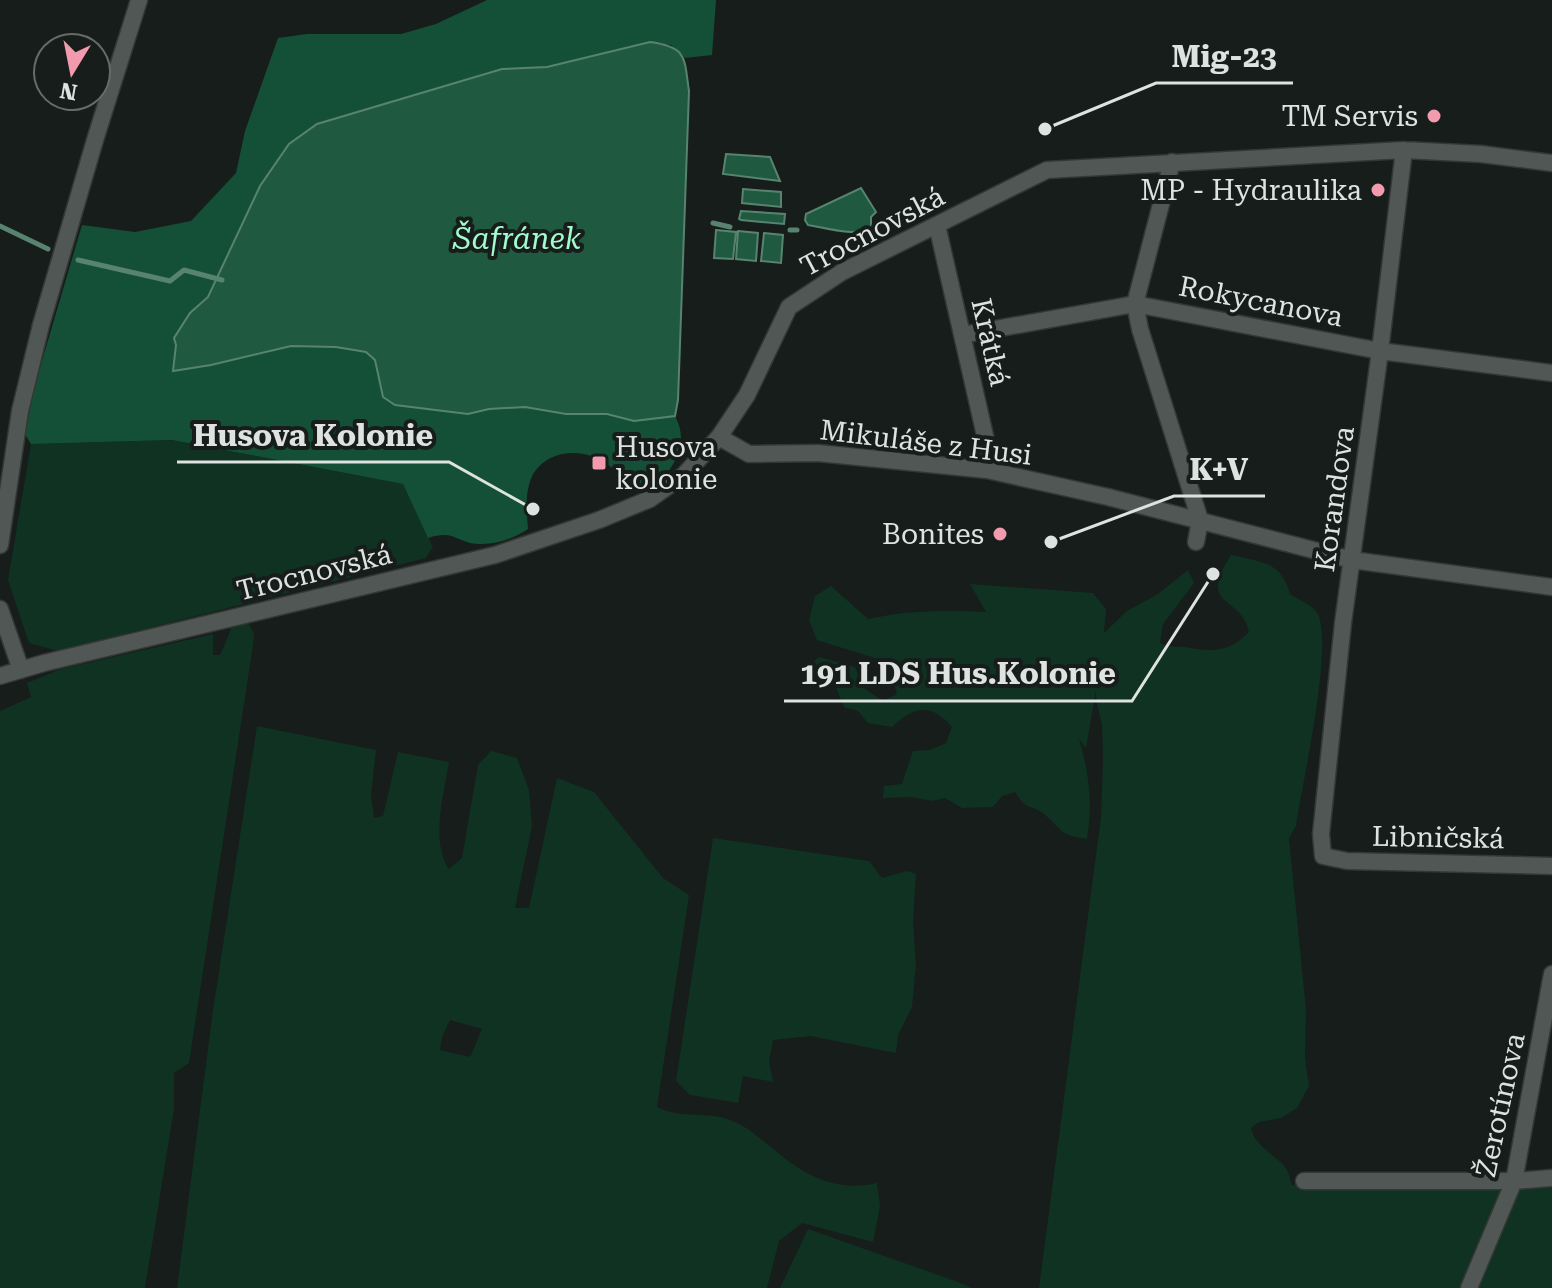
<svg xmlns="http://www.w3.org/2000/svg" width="1552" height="1288" font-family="'Roboto Serif',serif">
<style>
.green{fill:#0f3223;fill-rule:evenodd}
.forest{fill:#145037}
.water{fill:#1f5a40;stroke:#588370;stroke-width:2}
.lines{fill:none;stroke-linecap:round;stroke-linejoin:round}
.stream{stroke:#588370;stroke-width:5}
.minor-casing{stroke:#343735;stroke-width:19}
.minor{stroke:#515754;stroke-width:16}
.poi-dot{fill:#f29aae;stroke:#171d1a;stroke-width:3}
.labels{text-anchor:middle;stroke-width:8;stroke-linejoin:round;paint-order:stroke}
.poi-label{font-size:28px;fill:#dee2e0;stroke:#171d1a;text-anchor:end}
.street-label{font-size:28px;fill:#dee2e0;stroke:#171d1a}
.water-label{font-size:30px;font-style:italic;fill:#a2face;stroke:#171d1a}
.leader{fill:none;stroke:#dee2e0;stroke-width:3}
.callout-dot{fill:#dee2e0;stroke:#171d1a;stroke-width:3}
.callout-label{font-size:30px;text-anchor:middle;font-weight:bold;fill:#dee2e0;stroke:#171d1a;stroke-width:8;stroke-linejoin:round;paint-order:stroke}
</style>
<rect width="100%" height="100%" fill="#171d1a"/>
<path class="green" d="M172 440 403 484 433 547 426 558 58 651 29 643 8 580 31 444Z
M1231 555C1261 562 1281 561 1290 594 1297 599 1310 604 1316 611 1336 637 1301 789 1296 826L1289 838 1306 1010 1305 1058 1309 1086 1297 1108 1281 1118 1259 1122 1251 1128C1255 1147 1274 1153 1285 1167 1289 1171 1290 1180 1292 1185L1552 1171V1288H1039L1101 817C1102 787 1104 757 1102 727 1101 715 1095 702 1096 690L1086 748 1079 739C1089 772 1093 804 1087 839 1057 834 1064 831 1044 814 1031 803 1027 812 1015 792L1002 796 993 807 962 808 945 798 933 801 910 797 883 798 884 786 902 784 913 751 930 750 946 743 952 727C931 703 914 706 892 727L868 723 858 711 844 707 832 678 817 675 811 664 819 657 855 667 865 689 883 701 897 694 891 674 881 660 817 640 809 620 815 596 831 586 868 619C908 610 946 610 986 612L970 584 1093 593 1106 609 1104 633 1127 611 1158 594 1188 570 1194 583 1163 624 1160 643C1169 648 1175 646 1185 647 1211 652 1229 653 1249 632 1242 595 1196 609 1231 555Z
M248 622 254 634 253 645 189 1063 174 1073V1109L145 1288H0V711L31 697 27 683 61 669 213 634V655H220L232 627Z
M257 726 376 750 371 795 374 818 383 816 398 752 449 762C444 794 430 841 449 869L462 858 478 765 491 751 517 758 529 790 532 826 515 908H529L557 778 594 792 663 878 689 895 657 1107C680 1119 706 1111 730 1120 745 1125 758 1137 771 1147 802 1174 835 1193 877 1183L880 1206 873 1242 802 1223 779 1241 767 1288H177L213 1010ZM450 1020 482 1029 470 1057 440 1050 442 1037Z
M713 838 869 861 882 878 907 871 916 874 913 922 916 964 912 1007 898 1035 896 1053 811 1036 773 1040 769 1061 773 1082 743 1076 738 1103 690 1095 676 1081Z
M808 1229 958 1282 972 1288H780Z"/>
<path class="forest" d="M487 0H716L712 55 685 58 671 45 650 42 547 67 502 69 316 124 289 144 260 186 208 297 190 313 176 345 173 370 211 365 291 346 336 347 366 352 375 360 379 375 468 414 489 409 525 407 566 414H607L634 421 675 416C688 440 678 460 662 480L636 484C622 476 608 463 594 457 569 447 536 456 529 485 525 500 527 514 528 529 515 538 495 545 479 544 456 543 455 529 428 538L403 484 172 440 31 444 25 434 34 388 82 225 135 232 191 221 236 173 245 131 278 38 307 34H401L436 24Z"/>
<path class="water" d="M650 42C688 47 684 58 689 91L678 400 675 416 634 421 607 414H566L525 407 489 409 468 414 395 405 383 397 375 360 366 352 336 347 291 346 211 365 173 371 176 345 174 338 190 313 208 297 260 186 289 144 317 124 502 69 547 67Z
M726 154 770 157 780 181 723 174Z
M861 188 876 212 871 217V228C854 237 827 228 808 225L805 220 806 214Z
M743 189 781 192V207L742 203Z
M741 211 785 214 784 224 741 220 739 219Z
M716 230 736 232 733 259 714 258Z
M738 231 758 233 756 261 736 259Z
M764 233 783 235 781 263 761 261Z"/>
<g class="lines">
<path class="stream" d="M713 223 730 227
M0 226 48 249
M790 230H797
M78 260 170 281 184 270 222 280"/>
<g class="minor-casing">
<path id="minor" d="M1404 150 1380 351 1343 623 1321 834 1323 856 1347 861 1552 866
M1172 162 1135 304 1140 329 1200 520 1196 542
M937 225 989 453 987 470
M962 335 1135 304 1380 351 1552 373
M719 437 749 454 818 453 987 470 1108 497 1352 560 1552 587
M0 545 20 411 41 325 95 140 139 0
M0 609 21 670
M0 676 44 663 495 555 599 520 650 499 684 475 719 437 747 395 789 307 842 272 1047 170 1404 150 1481 154 1552 163
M1304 1181H1514L1552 1178
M1469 1288 1514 1181 1552 974"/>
</g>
<use href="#minor" class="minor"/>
</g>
<g class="poi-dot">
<circle cx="1434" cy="116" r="8"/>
<circle cx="1378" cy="190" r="8"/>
<rect x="591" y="455" width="16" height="16" rx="4"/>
<circle cx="1000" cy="534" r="8"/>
</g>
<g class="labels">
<g class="poi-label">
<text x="1418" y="126">TM Servis</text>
<text x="1362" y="200">MP - Hydraulika</text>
<text x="615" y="457" text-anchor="start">Husova<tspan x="615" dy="32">kolonie</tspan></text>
<text x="984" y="544">Bonites</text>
</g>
<g class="street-label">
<text transform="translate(872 231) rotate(-28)" y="10">Trocnovská</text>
<text transform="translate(1261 301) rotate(11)" y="10">Rokycanova</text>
<text transform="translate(991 342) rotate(77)" y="10">Krátká</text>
<text transform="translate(926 442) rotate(7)" y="10">Mikuláše z Husi</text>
<text transform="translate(1334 499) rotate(-82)" y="10">Korandova</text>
<text transform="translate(314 572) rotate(-14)" y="10">Trocnovská</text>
<text transform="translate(1438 837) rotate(1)" y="10">Libničská</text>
<text transform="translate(1500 1105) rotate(-78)" y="10">Žerotínova</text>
</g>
<g class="water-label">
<text x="517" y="249">Šafránek</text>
</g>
</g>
<path class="leader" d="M1045 129L1156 83H1293M533 509L449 462H177M1051 542L1174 496H1265M1213 574L1132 701H784"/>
<g class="callout-dot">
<circle cx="1045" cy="129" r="8"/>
<circle cx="533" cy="509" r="8"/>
<circle cx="1051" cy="542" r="8"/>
<circle cx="1213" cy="574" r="8"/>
</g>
<g class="callout-label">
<text x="1224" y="67">Mig-23</text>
<text x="313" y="446">Husova Kolonie</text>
<text x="1219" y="480">K+V</text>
<text x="958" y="684">191 LDS Hus.Kolonie</text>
</g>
<g transform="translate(72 72) rotate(190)"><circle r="38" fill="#171d1a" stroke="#676c69" stroke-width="2"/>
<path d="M0-6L14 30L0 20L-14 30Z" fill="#f29aae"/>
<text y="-12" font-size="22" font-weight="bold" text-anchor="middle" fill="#dee2e0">N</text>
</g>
</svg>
